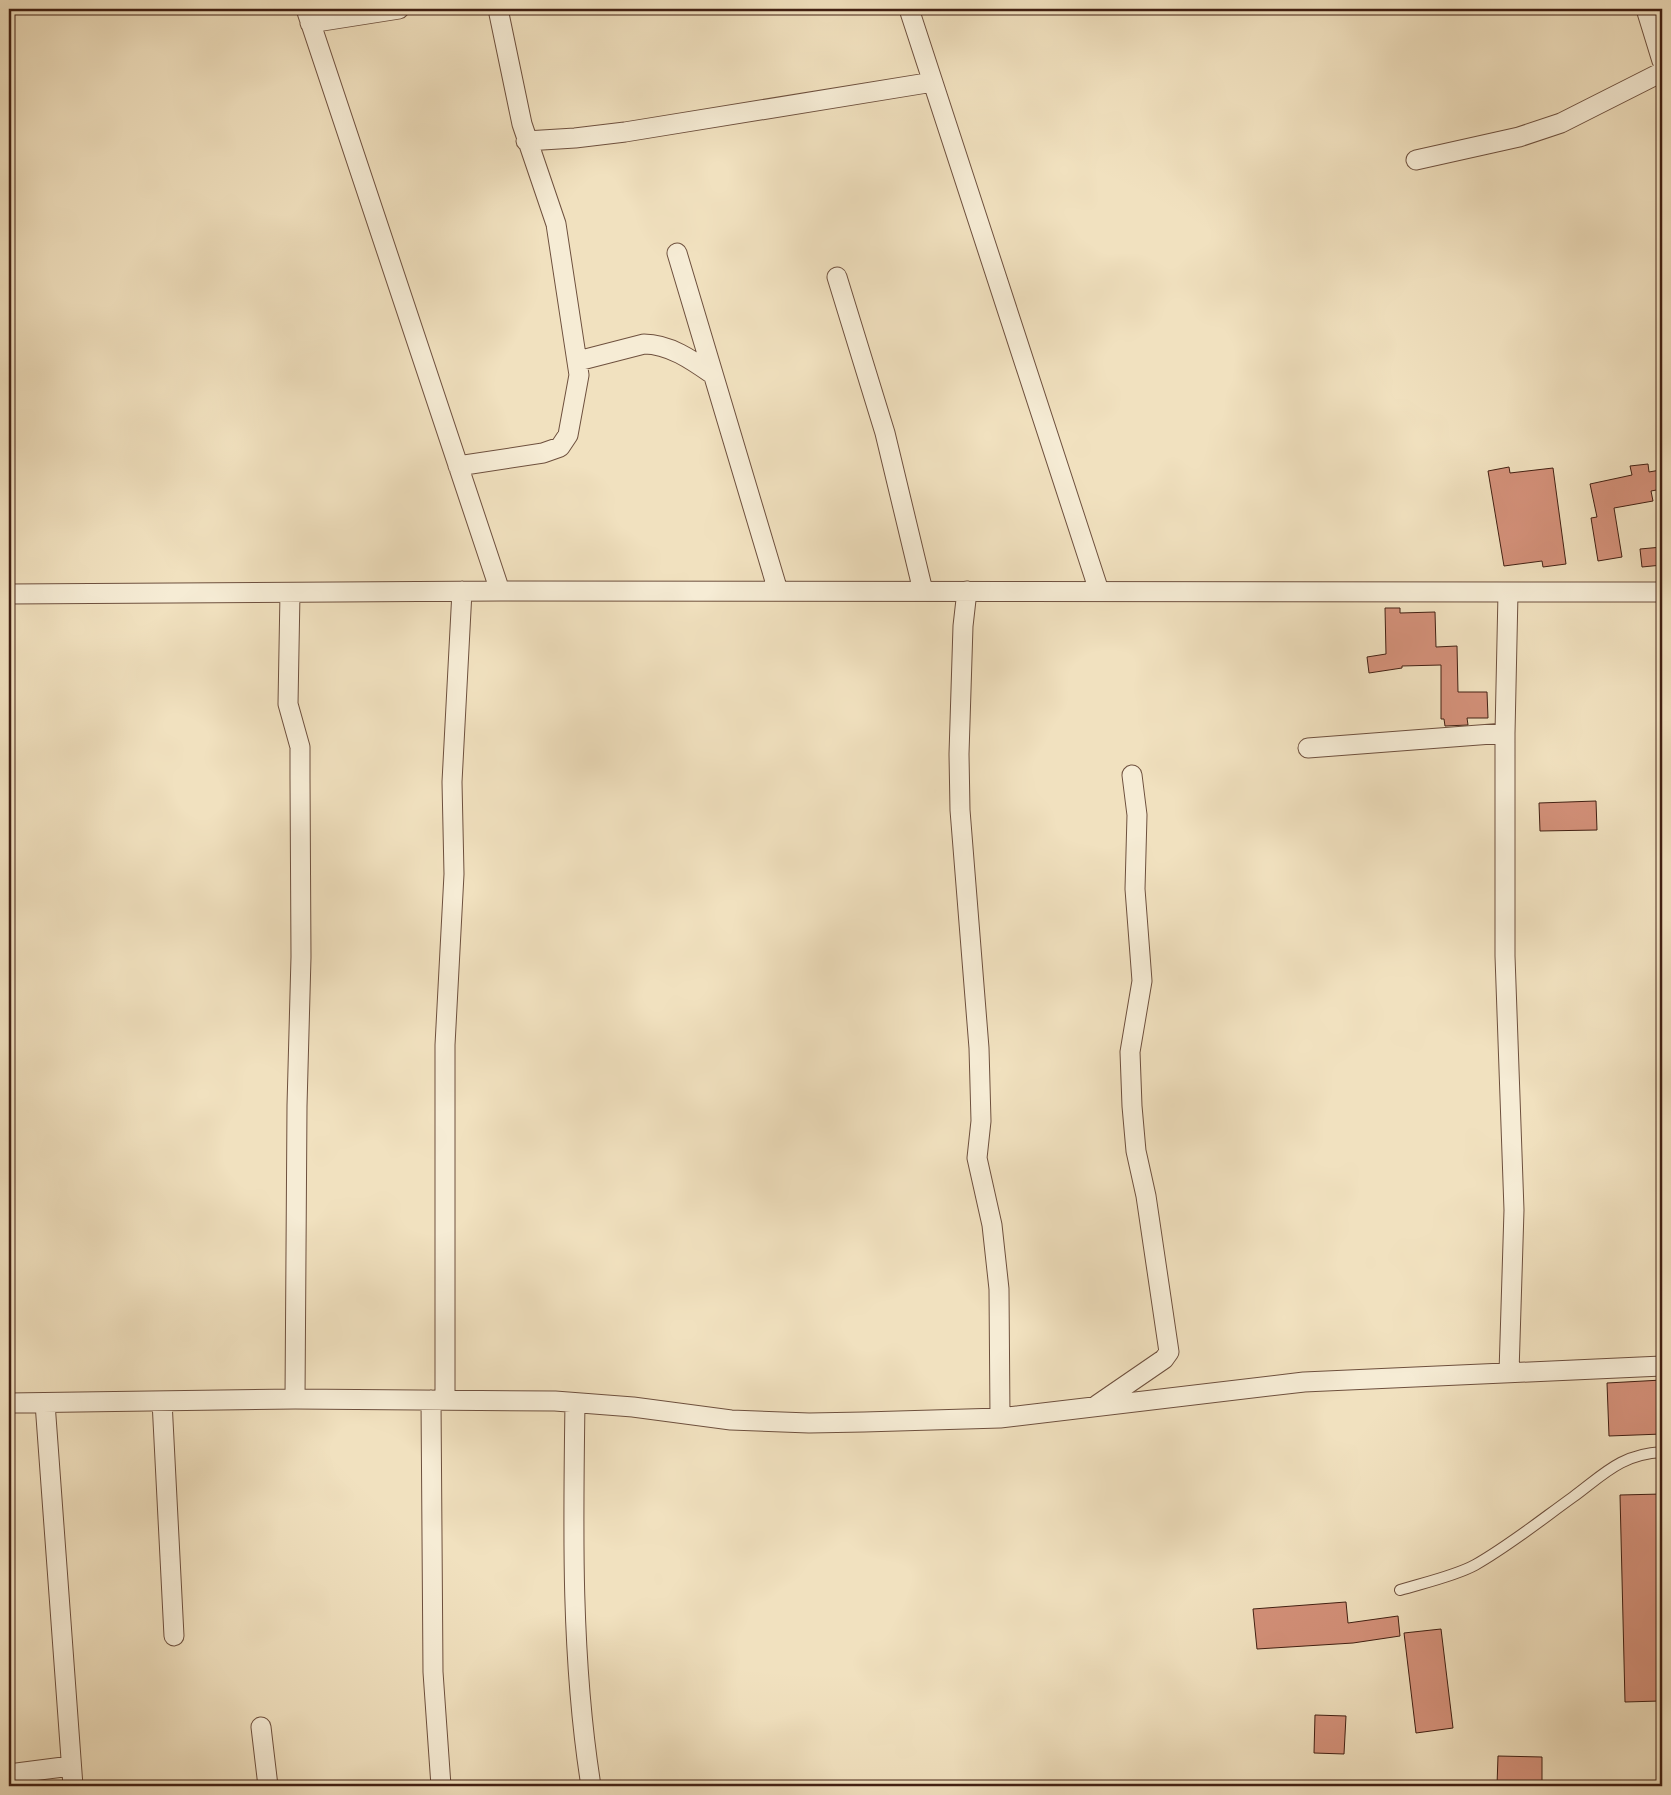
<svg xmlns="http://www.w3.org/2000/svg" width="1671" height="1795" font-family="'Gentium Book Plus',serif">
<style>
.building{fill:#d4917a;stroke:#422013}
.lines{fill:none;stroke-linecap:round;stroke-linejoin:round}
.lane-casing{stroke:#6e503e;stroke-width:12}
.street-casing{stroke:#6e503e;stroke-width:21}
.lane{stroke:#f6ecd5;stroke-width:10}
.street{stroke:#f6ecd5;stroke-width:19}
</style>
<rect width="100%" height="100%" fill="#f1e1bf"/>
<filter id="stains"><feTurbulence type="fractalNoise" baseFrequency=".004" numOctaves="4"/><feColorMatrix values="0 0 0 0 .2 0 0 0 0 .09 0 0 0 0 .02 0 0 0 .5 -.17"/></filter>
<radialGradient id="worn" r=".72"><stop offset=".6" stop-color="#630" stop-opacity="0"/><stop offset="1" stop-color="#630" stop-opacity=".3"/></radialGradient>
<path class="building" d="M1648 464 1649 472 1660 470 1662 489 1651 491 1653 501 1614 508 1622 557 1598 561 1591 518 1597 517 1590 484 1632 475 1630 466Z
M1509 467 1510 473 1553 468 1566 564 1543 567 1542 561 1504 566 1488 471Z
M1662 547V565L1642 567 1640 549Z
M1385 608H1400V613L1435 612 1436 647 1457 646 1458 692H1487L1488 718H1467L1468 725 1445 726 1444 719H1441V665L1402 666V668L1369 673 1367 657 1386 654Z
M1596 801 1597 830 1540 831 1539 803Z
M1662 1380V1434L1609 1436 1607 1383Z
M1662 1494V1611H1657L1660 1701 1625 1702 1620 1495Z
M1346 1602 1348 1623 1398 1616 1400 1636 1353 1643 1257 1649 1253 1609Z
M1441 1629 1453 1728 1416 1733 1404 1633Z
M1315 1715 1346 1716 1344 1754 1314 1753Z
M1498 1756 1542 1757V1786H1497Z"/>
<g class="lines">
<g class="lane-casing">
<path id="lane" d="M1400 1590C1423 1583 1455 1576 1475 1565 1510 1545 1541 1520 1573 1497 1603 1475 1621 1454 1662 1452"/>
</g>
<g class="street-casing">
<path id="street" d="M306 9 500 591
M909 9 1099 591
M1646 9 1662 61
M310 23 399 9
M526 141 575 138 625 132 933 82
M1416 160 1519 137 1561 123 1662 72
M677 253 778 591
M837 277 885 433 923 591
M578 361 644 344C669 344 692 360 712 374
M458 466 543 453 560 447 568 435 579 375 556 224 522 124 498 9
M967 591 963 626 959 754 960 810 979 1048 981 1121 977 1158 992 1225 999 1289 1000 1418
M290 593 288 704 300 747V778L301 957 297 1106 295 1399
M1508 593 1505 733V956L1514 1210 1509 1373
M9 594 500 591 1662 592
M1308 748 1505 733
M431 1400 433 1672 441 1786
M445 1400V1045L454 874 452 782 462 591
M162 1401 174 1636
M9 1403 295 1399 555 1401 633 1407 731 1420 809 1423 864 1422 1000 1418 1304 1382 1662 1366
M45 1403 73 1786
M575 1403C573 1530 571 1660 591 1786
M1097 1405 1164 1359 1169 1352 1146 1196 1136 1151 1132 1106 1130 1052 1142 981 1135 889 1137 815 1132 775
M261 1727 268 1786
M9 1774 71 1766"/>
</g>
<use href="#lane" class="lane"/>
<use href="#street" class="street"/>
</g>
<rect width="1671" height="1795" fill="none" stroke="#f1e1bf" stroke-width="30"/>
<rect x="10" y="10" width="1651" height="1775" fill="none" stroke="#422013" stroke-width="2.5"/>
<rect x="15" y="15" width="1641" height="1765" fill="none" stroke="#422013"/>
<rect width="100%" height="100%" filter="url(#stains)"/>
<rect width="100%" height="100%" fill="url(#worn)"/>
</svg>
